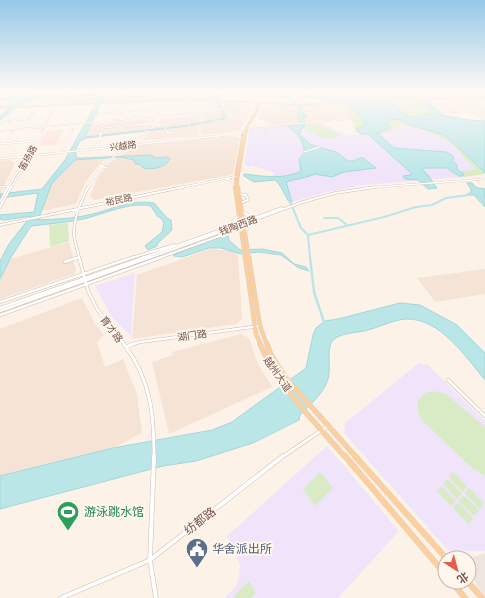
<svg xmlns="http://www.w3.org/2000/svg" width="485" height="598" font-family="'Public Sans','Noto Sans SC',sans-serif">
<style>
.residential{fill:#f5e3d6}
.commercial{fill:#fde1db}
.industrial{fill:#eee5e1}
.education{fill:#efe4fa}
.green{fill:#d9ebc5}
.water{fill:#bbe6e8;stroke:#a1d8da}
.lines{fill:none;stroke-linecap:round;stroke-linejoin:round}
.canal-far1{stroke:#bbe6e8;stroke-width:2}
.canal{stroke:#bbe6e8;stroke-width:2.5}
.minor-far5-casing{stroke:#d2bbaf;stroke-width:1.5}
.minor-far4-casing{stroke:#d2bbaf;stroke-width:2}
.minor-far3-casing{stroke:#d2bbaf;stroke-width:3}
.minor-far2-casing{stroke:#d2bbaf;stroke-width:3.5}
.minor-far1-casing{stroke:#d2bbaf;stroke-width:4}
.minor-casing{stroke:#d2bbaf;stroke-width:5}
.major-far5-casing{stroke:#d9cfcc;stroke-width:2}
.major-far4-casing{stroke:#d9cfcc;stroke-width:2.5}
.major-far3-casing{stroke:#d9cfcc;stroke-width:4}
.major-far2-casing{stroke:#d9cfcc;stroke-width:4.5}
.major-far1-casing{stroke:#d9cfcc;stroke-width:5.5}
.major-casing{stroke:#d9cfcc;stroke-width:6}
.minor-far5{stroke:#fff;stroke-width:1}
.minor-far4{stroke:#fff;stroke-width:1.5}
.minor-far3{stroke:#fff;stroke-width:2}
.minor-far2{stroke:#fff;stroke-width:2.5}
.minor-far1{stroke:#fff;stroke-width:3}
.minor{stroke:#fff;stroke-width:4}
.major-far5{stroke:#fccf9f;stroke-width:1.5}
.major-far4{stroke:#fccf9f;stroke-width:2}
.major-far3{stroke:#fccf9f;stroke-width:3}
.major-far2{stroke:#fccf9f;stroke-width:3.5}
.major-far1{stroke:#fccf9f;stroke-width:4.5}
.major{stroke:#fccf9f;stroke-width:5.5}
.labels{text-anchor:middle;stroke-width:4;stroke-linejoin:round;paint-order:stroke}
.far-street-label{font-size:9px;fill:#78554a;stroke:#fff7ee}
.street-label{font-size:10px;fill:#78554a;stroke:#fff7ee}
.near-leisure-label{font-size:12px;fill:#27864d;stroke:#fff7ee;text-anchor:start}
.near-street-label{font-size:12px;fill:#78554a;stroke:#fff7ee}
.near-service-label{font-size:12px;fill:#4e5e75;stroke:#fff7ee;text-anchor:start}
</style>
<rect width="100%" height="100%" fill="#fdf2e8"/>
<path class="residential" d="M439 90H485V96L450 98Z
M455 100 476 101 485 107V117L468 112 454 101Z
M447 101 461 110 462 114H443L431 102Z
M208 102 244 104 254 106 252 111 239 131 201 135Z
M340 105 350 115 351 118 273 125 258 119 262 108 265 106Z
M200 115H201L197 136 143 140 145 136 158 123 161 119Z
M149 119 150 122 145 129 84 137 91 124Z
M234 136 240 138 233 173 230 175 94 200 90 196 98 177 106 166 133 146Z
M108 158 99 164 90 176 84 185 76 204 41 211 52 183 73 161 75 160Z
M9 160 15 163 0 194V161Z
M69 242 76 271 74 274 0 299V279L10 259Z
M210 249 230 251 238 255 242 319 236 324 132 339 137 275Z
M485 269V294L435 302 417 278Z
M82 298 95 324 104 335 97 342 105 367 123 359 137 394 142 433 113 448 0 476V329Z
M241 334 249 338 258 364 272 387 169 434 152 362 173 355 172 352Z"/>
<path class="commercial" d="M421 90H436L445 98 427 99 422 94Z
M64 129 56 145 38 146 47 131Z"/>
<path class="industrial" d="M485 553V597L478 588 469 568V558Z"/>
<path class="education" d="M319 122 348 135 379 134 403 125 431 133 444 138 457 148 464 158 474 167 476 170 463 176 464 177 363 185 328 192 292 202 285 182 280 177H271L275 173 251 165 249 167 245 165 249 129Z
M135 273 131 336 112 317 95 286Z
M419 363 428 365 485 421V551H449L344 433 345 423Z
M327 446 399 531 338 598H224L236 586 239 577 240 566 237 555 227 536Z"/>
<path class="green" d="M163 90H214V99H164L163 97Z
M391 90H410L411 94 418 99 388 101V100L400 95V94Z
M157 91 156 98 153 100 61 104 66 97Z
M287 92 344 102 323 103 320 99H298L296 97 260 98 257 93 282 94Z
M44 97 37 99 25 106 0 108V105H6L7 100Z
M422 102 433 114C416 116 411 122 397 109L398 108 391 103Z
M340 105C355 104 360 115 365 126L357 128 361 134C370 134 380 133 389 129L386 124 390 120 398 118 410 125 445 135 485 174 464 177V174L459 171 475 170C474 165 469 163 465 159 462 156 460 152 457 149 444 135 421 129 403 125 398 126 396 129 391 131 381 135 365 139 355 131 354 120 349 113 340 105Z
M318 124 340 134C329 144 316 134 304 129L309 125Z
M68 223 69 241 50 247 49 225Z
M433 391 446 394 485 427V476L472 468 423 421 418 412V401L425 393Z
M320 472 333 488 315 506 303 489Z
M453 472 467 486 463 492 449 477Z
M447 479 462 493 457 499 443 484Z
M441 486 456 501 451 506 437 491Z
M469 488 484 503 480 509 465 493Z
M463 495 479 510 474 516 459 501Z
M458 502 473 518 469 525 453 508Z
M249 581 256 593 251 598H235L234 596Z"/>
<path class="water" d="M30 90H36L32 94 36 95 95 93 100 92 101 90H104V92L159 90 146 92 145 93 149 95 144 98 132 97 131 95H122V97L101 99V100H104L100 105 85 137 188 125 224 118C222 109 216 103 213 95H206L192 92 193 90H206L208 91 205 94H213L214 90H221L223 92 250 90H391L400 94V95L388 100 398 108V110C411 122 417 117 433 113L409 92 410 90H419L420 95 440 112 441 115 468 120 485 121V173L445 135 410 125 400 119 390 120 387 123 389 127V129L377 133 394 148 446 152 452 155 454 158 452 161 457 165V169L464 174 463 176H459L447 168H423L422 170C429 174 432 182 437 188L428 189 418 180 405 179 403 176 411 175V173L368 134H361L357 131V128L365 126 362 118 356 111 344 102 328 101 317 97 287 92 286 93 295 103 304 107 301 112 305 113 304 114 307 117 303 118 305 122 301 123 306 126 299 130 301 132 299 134 311 145 336 152 348 161H354L360 158H363L376 168 344 172 332 177 314 174C311 177 292 180 286 182L292 202H289L279 184 275 180 254 182 244 176V174C263 176 283 180 301 171L299 159 304 153C305 140 297 133 287 126L296 124 300 121 297 117 299 115 297 113 299 108C294 104 289 98 283 95 274 90 231 95 218 96L216 97C217 104 224 110 226 117L224 119 188 126 86 138 80 141 76 148V157L80 158 151 155 156 158 168 157 170 159C164 168 154 170 143 168L140 164H135L134 160 121 157 75 160 52 183 38 220C54 219 72 219 88 215 113 210 127 199 154 203L167 218 171 220 172 230 158 243 157 246 148 250 145 246 162 232 164 223 160 217H158L151 206C127 201 102 216 78 220 63 223 47 224 31 226L10 259 0 279V261L9 244 31 216 4 220 0 219V215L34 212 38 193 0 198V194L42 189 65 160 99 99 84 98H99V95L26 98 25 101 33 100 24 102 0 120V116L20 100H0V98L22 96Z
M467 183H472L477 188 485 189 484 201 485 207 474 195H466L471 192V189Z
M224 235 228 236 229 240 240 250 262 249 282 253 294 264 306 267 309 271 299 268 281 255 259 252 241 254 221 248H209L182 257 174 256 173 255Z
M400 303 420 305 457 325 485 353V380C466 357 440 318 406 319 392 320 378 328 364 331 355 333 336 333 331 343 327 352 331 369 328 379 324 393 310 405 300 415L299 420 253 443 196 461 163 466 0 509V476L113 448 212 430 232 422 306 368 313 335 316 328 325 321 338 319Z"/>
<g class="lines">
<path class="canal-far1" d="M289 199 301 228 308 235 310 258
M324 218H338L347 225
M308 235 384 217 416 207 432 205 446 198 469 195"/>
<path class="canal" d="M310 257 314 292 325 325"/>
<g class="minor-far5-casing">
<path id="minor-far5" d="M253 90 259 103
M437 90 466 112 485 118
M52 92 54 90
M229 108 241 115 239 119 223 124 216 121 213 111Z
M229 108 234 102
M241 115 252 116
M123 120 126 111
M92 123 97 114 158 109
M0 124 8 121 29 119 37 107
M153 124 135 125 154 123
M166 125 152 126 183 120H187L190 122 188 130 167 133 165 130 167 124
M264 127 268 133
M247 128 351 119
M0 131 213 111
M11 134 14 130
M39 134 52 111
M41 134 57 106 70 90
M70 134 73 129
M101 134 103 128 135 125
M142 134C159 120 158 110 161 90
M199 134 207 99
M239 134 246 133"/>
</g>
<g class="minor-far4-casing">
<path id="minor-far4" d="M167 133H169
M198 138 199 133
M4 143 12 133
M0 144 35 141
M96 148 101 133
M60 152 71 133
M304 152 319 147
M0 159 246 133
M100 166 98 165 102 166
M102 167 107 168 103 167
M227 179 235 182
M0 187 9 186
M8 188 40 133
M11 188 42 133
M88 188 101 167 144 133
M178 188 238 176
M365 188 485 179"/>
</g>
<g class="minor-far3-casing">
<path id="minor-far3" d="M239 194 246 195 248 200 240 203
M0 202 8 187
M0 207 11 187
M242 212 253 217
M0 225 183 187
M229 225 238 216
M245 232 252 221
M79 258C78 251 75 243 74 236 73 218 81 202 88 187
M131 258 174 245
M142 258 282 208
M149 258 303 202 335 193 376 187
M159 258 236 230"/>
</g>
<g class="minor-far2-casing">
<path id="minor-far2" d="M79 257 88 291 97 309 125 345
M76 258H77L65 262 66 261Z
M0 302 134 257
M0 308 145 257
M0 311 151 257
M0 315 162 257
M130 345 140 342 260 326"/>
</g>
<g class="minor-far1-casing">
<path id="minor-far1" d="M124 344C151 380 154 414 154 457
M126 347 133 344
M448 380 485 416
M282 457 328 426"/>
</g>
<g class="minor-casing">
<path id="minor" d="M154 456 150 560 156 598
M61 598 150 560 283 456"/>
</g>
<g class="major-far5-casing">
<path id="major-far5" d="M0 108 190 99 298 105 485 97
M250 123 257 113 259 103
M243 134 256 110 257 104
M246 134 247 130"/>
</g>
<g class="major-far4-casing">
<path id="major-far4" d="M235 188 236 173 243 133
M238 188 237 184 246 133"/>
</g>
<g class="major-far3-casing">
<path id="major-far3" d="M235 187 245 258
M238 187 249 258"/>
</g>
<g class="major-far2-casing">
<path id="major-far2" d="M245 257 256 334 261 345
M249 257 260 326 267 345"/>
</g>
<g class="major-far1-casing">
<path id="major-far1" d="M260 344C276 384 317 424 345 457
M267 344 271 355 285 377 356 457"/>
</g>
<g class="major-casing">
<path id="major" d="M345 456 445 574
M355 456 446 558
M452 582 465 598
M468 582 482 598"/>
</g>
<use href="#minor-far5" class="minor-far5"/>
<use href="#minor-far4" class="minor-far4"/>
<use href="#minor-far3" class="minor-far3"/>
<use href="#minor-far2" class="minor-far2"/>
<use href="#minor-far1" class="minor-far1"/>
<use href="#minor" class="minor"/>
<use href="#major-far5" class="major-far5"/>
<use href="#major-far4" class="major-far4"/>
<use href="#major-far3" class="major-far3"/>
<use href="#major-far2" class="major-far2"/>
<use href="#major-far1" class="major-far1"/>
<use href="#major" class="major"/>
</g>
<linearGradient id="sky" x2="0" y2="1"><stop stop-color="#96c8e8"/><stop offset="0.52" stop-color="#fef9f5"/><stop offset="1" stop-color="#fef9f5" stop-opacity="0"/></linearGradient>
<rect width="485" height="174" fill="url(#sky)"/>
<defs>
<g id="stadium-pin" transform="scale(1.15)"><path d="M0 17L-7.5 6A9.5 9.5 0 1 1 7.5 6Z" fill="#2e9e5b" stroke="#fff7ee"/><path d="M0-5a6.5 5 0 1 0 0 10a6.5 5 0 1 0 0-10ZM-3.5-1.8h7v3.6h-7Z" fill="#fff"/></g>
<g id="civic-pin" transform="scale(1.15)"><path d="M0 17L-7.5 6A9.5 9.5 0 1 1 7.5 6Z" fill="#5c6f8a" stroke="#fff7ee"/><path d="M-.6-6.5H3V-4.5H.6V-3L4-1V1h2V6H-6V1h2V-1L-.6-3ZM-1.2 2.5V6h2.4V2.5Z" fill="#fff"/></g>
</defs>
<g fill-rule="evenodd">
<use href="#stadium-pin" x="68" y="512"/>
<use href="#civic-pin" x="197" y="549"/>
</g>
<g class="labels">
<g class="far-street-label">
<text transform="translate(123 146) rotate(-6)" y="3">兴越路</text>
<text transform="translate(28 158) rotate(-60)" y="3">笛扬路</text>
<text transform="translate(119 200) rotate(-11)" y="3">裕民路</text>
</g>
<g class="street-label">
<text transform="translate(238 225) rotate(-20)" y="4">钱陶西路</text>
<text transform="translate(112 329) rotate(53)" y="4">育才路</text>
<text transform="translate(192 335) rotate(-8)" y="4">湖门路</text>
<text transform="translate(278 374) rotate(55)" y="4">越州大道</text>
</g>
<g class="near-leisure-label">
<text x="84" y="516">游泳跳水馆</text>
</g>
<g class="near-street-label">
<text transform="translate(200 521) rotate(-38)" y="4">纺都路</text>
</g>
<g class="near-service-label">
<text x="212" y="553">华舍派出所</text>
</g>
</g>
<g transform="translate(457 570) rotate(144)"><circle r="19" fill="#fff7ee" stroke="#c9b6ac"/>
<path d="M0-3L7 15L0 10L-7 15Z" fill="#e95b4a"/>
<text y="-6" font-size="11" font-weight="bold" text-anchor="middle" fill="#78554a">北</text>
</g>
</svg>
